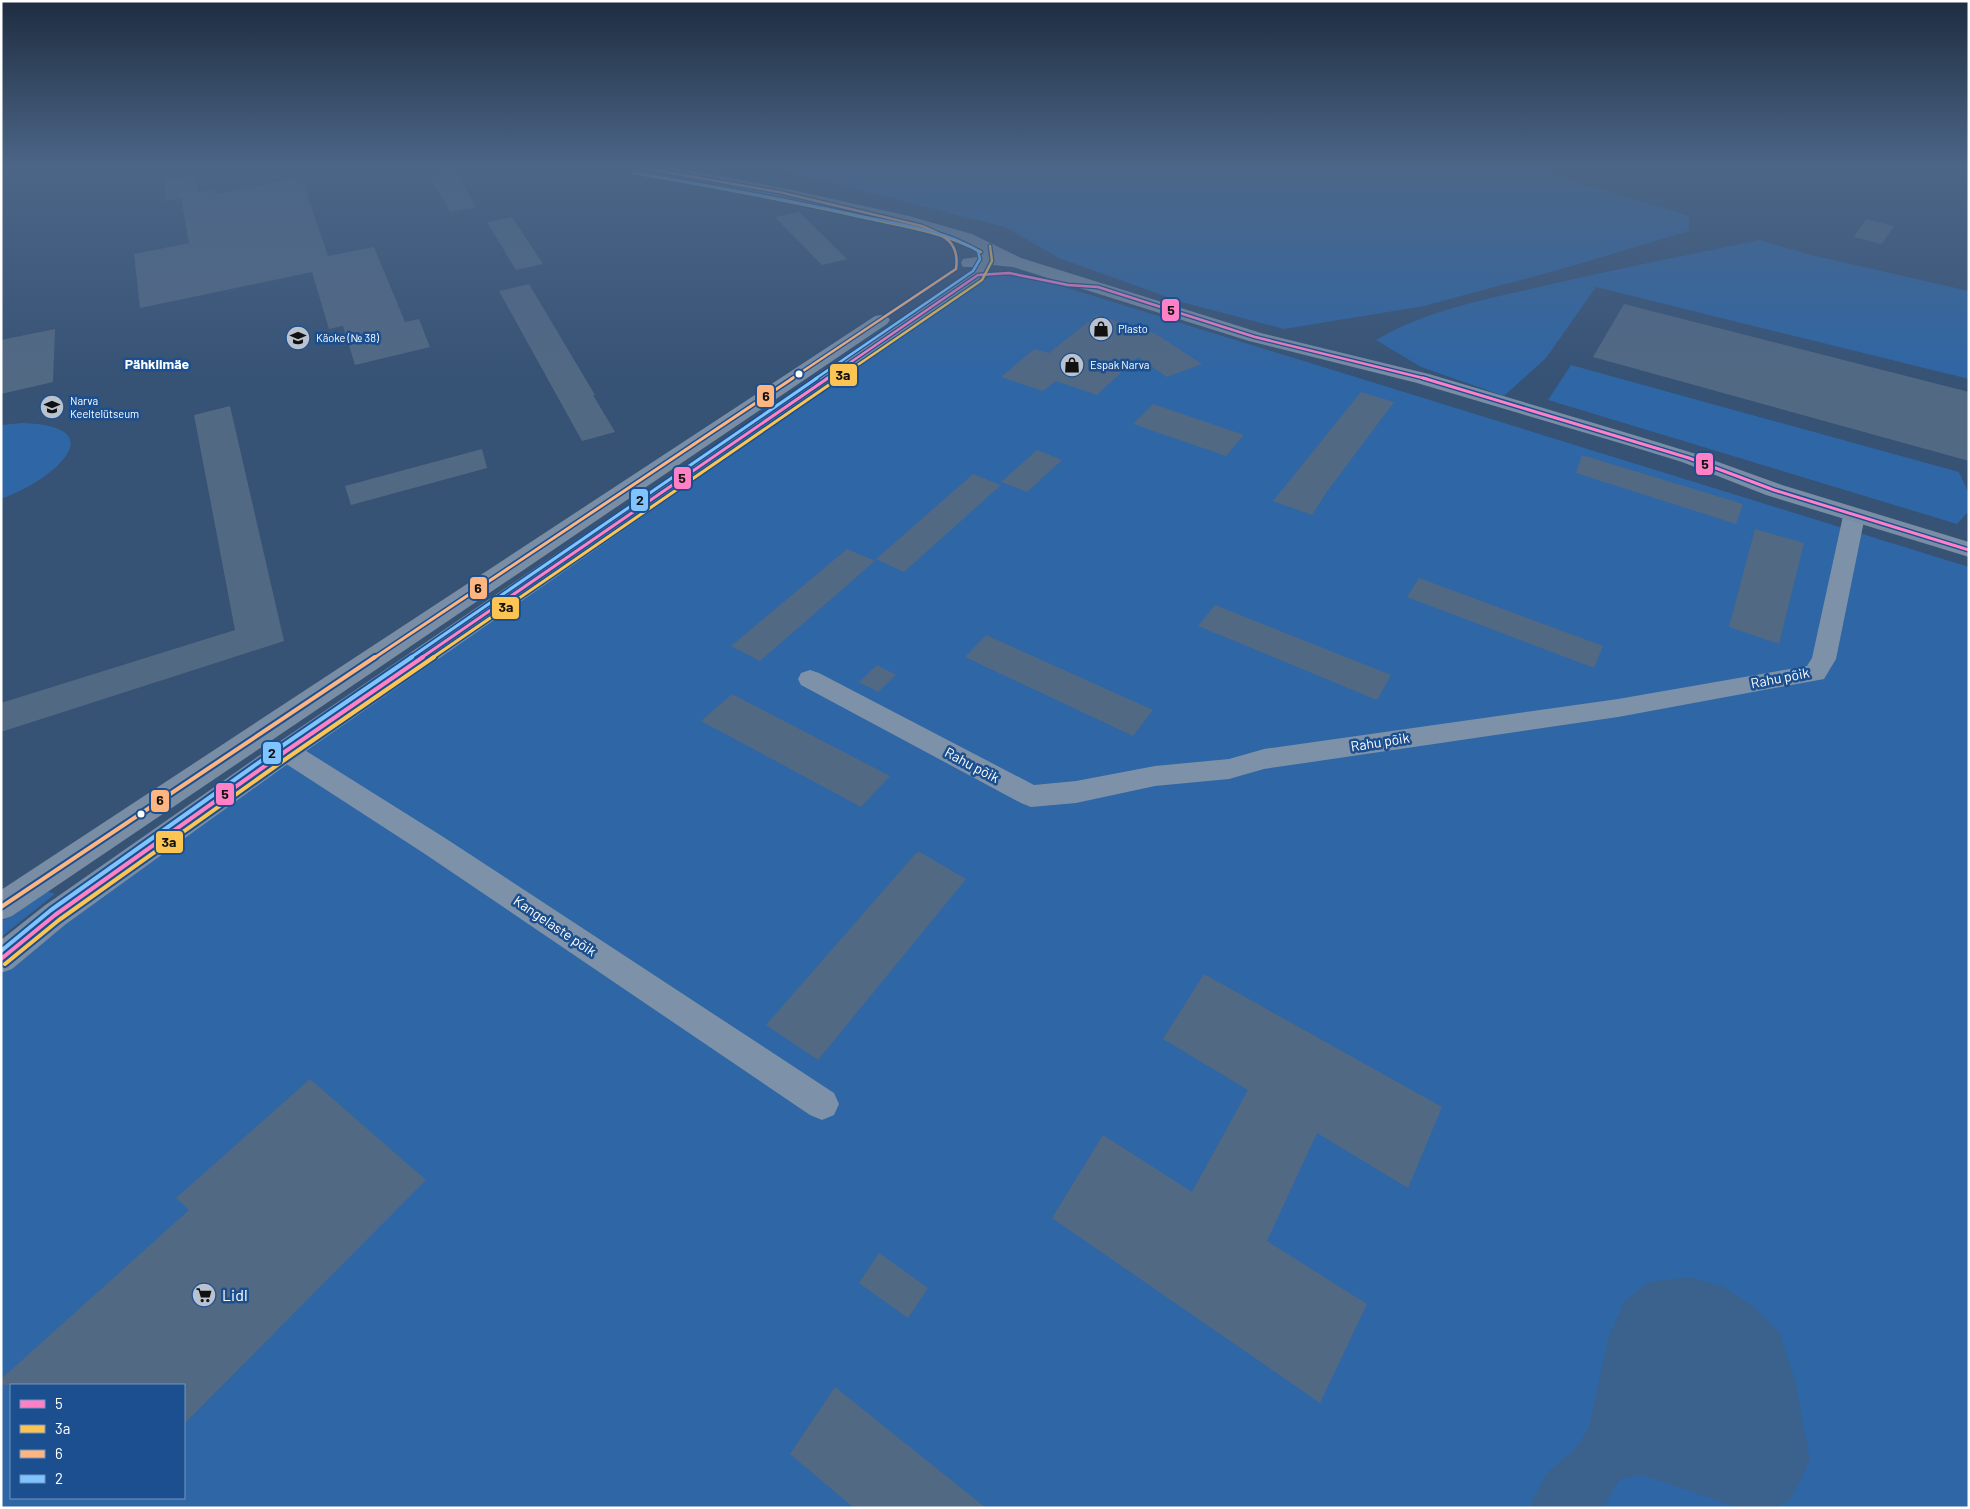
<svg xmlns="http://www.w3.org/2000/svg" width="1970" height="1509" font-family="Barlow,sans-serif">
<style>
.green{fill:#2f66a5;fill-rule:evenodd}
.water{fill:#3b618d}
.building{fill:#526984}
.lines{fill:none;stroke-linecap:round;stroke-linejoin:round}
.minor{fill:#7d92a8;fill-rule:evenodd}
.secondary{fill:#798da4;fill-rule:evenodd}
.bus-1-far2-casing{stroke:#1b4f8f;stroke-width:5}
.bus-1-far1-casing{stroke:#1b4f8f;stroke-width:6}
.bus-1-casing{stroke:#1b4f8f;stroke-width:8}
.bus-2-far2-casing{stroke:#1b4f8f;stroke-width:5}
.bus-2-far1-casing{stroke:#1b4f8f;stroke-width:6}
.bus-2-casing{stroke:#1b4f8f;stroke-width:8}
.bus-3-far2-casing{stroke:#1b4f8f;stroke-width:5}
.bus-3-far1-casing{stroke:#1b4f8f;stroke-width:6}
.bus-3-casing{stroke:#1b4f8f;stroke-width:8}
.bus-4-far2-casing{stroke:#1b4f8f;stroke-width:5}
.bus-4-far1-casing{stroke:#1b4f8f;stroke-width:6}
.bus-4-casing{stroke:#1b4f8f;stroke-width:8}
.bus-1-far2{stroke:#ff80c5;stroke-width:2.5}
.bus-1-far1{stroke:#ff80c5;stroke-width:3}
.bus-1{stroke:#ff80c5;stroke-width:4}
.bus-2-far2{stroke:#fcc553;stroke-width:2.5}
.bus-2-far1{stroke:#fcc553;stroke-width:3}
.bus-2{stroke:#fcc553;stroke-width:4}
.bus-3-far2{stroke:#ffb580;stroke-width:2.5}
.bus-3-far1{stroke:#ffb580;stroke-width:3}
.bus-3{stroke:#ffb580;stroke-width:4}
.bus-4-far2{stroke:#80c4ff;stroke-width:2.5}
.bus-4-far1{stroke:#80c4ff;stroke-width:3}
.bus-4{stroke:#80c4ff;stroke-width:4}
.bus-dot{fill:#fff;stroke:#1b4f8f;stroke-width:2}
.labels{text-anchor:middle;stroke-width:5;stroke-linejoin:round;paint-order:stroke}
.far-poi-label{font-size:11px;fill:#fff;stroke:#1b4f8f;text-anchor:start}
.far-quarter-label{font-size:14px;font-weight:bold;fill:#fff;stroke:#1b4f8f}
.street-label{font-size:14px;fill:#fff;stroke:#1b4f8f}
.near-poi-label{font-size:16px;fill:#fff;stroke:#1b4f8f;text-anchor:start}
.line-badge{stroke:#1b4f8f;stroke-width:2}
.pale-badge-label{font-size:14px;text-anchor:middle;font-weight:bold;fill:#111}
</style>
<rect width="100%" height="100%" fill="#365274"/>
<path class="green" d="M1555 167 1551 174 1689 216V231L1558 270 1424 306 1284 329 1181 302 1059 258 1005 227 789 172 778 167Z
M1760 240 1811 255 1969 291V379L1596 287 1546 358 1504 396 1421 367 1376 340C1423 312 1477 301 1530 289 1606 271 1683 256 1760 240Z
M1017 275 1058 285 1969 567V1508H1V967L163 838 991 276ZM11 1385H184V1498H11Z
M1571 365 1959 472 1969 494V511L1957 524 1548 400Z
M22 423C119 426 49 483 1 499V425Z
M47 891 55 894 1 937V922Z"/>
<path class="water" d="M1688 1277 1724 1287 1754 1307 1779 1332 1795 1380 1810 1461 1790 1500 1773 1508H1739L1643 1475 1620 1479 1603 1508H1531L1532 1501 1548 1472 1577 1447 1589 1427 1609 1336 1625 1301 1649 1282Z"/>
<path class="building" d="M456 171 476 207 450 212 430 176Z
M194 175 198 192 214 189 215 194 295 179 297 184 303 183 328 256 374 247 405 322 419 319 430 347 355 365 343 326 329 329 312 272 140 308 134 254 189 243 181 198 166 201 164 181Z
M799 212 847 259 822 265 775 217Z
M512 217 543 264 516 270 487 222Z
M1866 219 1894 226 1882 244 1854 237Z
M529 284 595 395H593L615 432 582 441 499 291Z
M1624 304 1969 392V461L1593 357Z
M1097 315 1156 334 1202 364 1167 377 1138 357 1097 395 1056 381 1043 391 1001 377 1034 349 1049 353Z
M55 329 53 382 1 394V340Z
M1361 392 1394 402 1326 493 1312 515 1273 501Z
M1153 404 1244 435 1226 456 1133 424Z
M230 406 284 641 1 732V703L235 630 194 415Z
M482 449 487 468 351 505 345 486Z
M1037 450 1062 460 1027 492 1001 482Z
M1582 455 1743 504 1736 524 1576 473Z
M973 474 1001 485 904 572 876 559Z
M1755 529 1804 543 1779 644 1729 627Z
M847 549 875 561 760 661 731 646Z
M1419 578 1603 646 1594 668 1407 597Z
M1215 605 1391 675 1377 700 1198 626Z
M986 635 1153 710 1133 736 965 657Z
M877 665 896 675 878 692 859 682Z
M732 694 890 776 861 807 701 721Z
M918 851 966 879 818 1060 766 1025Z
M1204 974 1442 1107 1408 1188 1317 1133 1267 1241 1367 1304 1320 1403 1052 1218 1103 1135 1192 1192 1248 1090 1163 1039Z
M310 1079 426 1180 184 1424V1385H1V1379L189 1210 176 1198Z
M879 1253 928 1288 908 1318 859 1283Z
M835 1387 986 1508H854L790 1454Z"/>
<g class="lines">
<path class="minor" d="M1854 510 1862 511 1865 516 1836 659 1824 679 1618 717 1264 769 1229 779 1155 786 1076 803 1031 807 1021 803 801 685 798 679 801 673 810 670 819 673 1034 785 1076 781 1155 766 1229 759 1264 749 1618 699 1807 666 1812 658 1843 516 1846 511Z
M286 741 295 744 445 838 834 1093 839 1104 834 1115 822 1120 810 1115 425 854 277 758 273 751 277 744Z"/>
<path class="secondary" d="M627 167H667L714 175 792 190 909 216 972 234 1021 258 1261 333 1429 374 1644 438 1696 454 1782 485 1969 542V557L1766 495 1682 462 1630 446 1417 383 1249 341 1013 267 992 265 984 279 296 758 66 924 12 969 1 973V940L44 906 276 744 971 272 974 267H963L961 263 963 259 977 257 976 250 960 240 931 235 910 226 880 218 740 189 634 171Z
M881 315 887 316 890 320 887 324 12 916 1 920V890L875 316Z"/>
<g class="bus-1-far2-casing">
<path id="bus-1-far2" d="M826 379 978 275 1009 273 1068 285 1098 287 1255 337 1427 379"/>
</g>
<g class="bus-1-far1-casing">
<path id="bus-1-far1" d="M1423 378 1689 458 1774 490 1969 550
M421 658 828 378"/>
</g>
<g class="bus-1-casing">
<path id="bus-1" d="M1 959 55 915 286 751 423 657"/>
</g>
<g class="bus-2-far2-casing">
<path id="bus-2-far2" d="M633 173C709 186 785 200 861 217 901 226 944 232 981 252
M837 379 982 280 992 261 990 246"/>
</g>
<g class="bus-2-far1-casing">
<path id="bus-2-far1" d="M432 658 839 378"/>
</g>
<g class="bus-2-casing">
<path id="bus-2" d="M5 964 59 920 290 756 434 657"/>
</g>
<g class="bus-3-far2-casing">
<path id="bus-3-far2" d="M637 167 779 192 922 226C944 235 960 242 956 269
M791 379 956 269"/>
</g>
<g class="bus-3-far1-casing">
<path id="bus-3-far1" d="M374 658 793 378"/>
</g>
<g class="bus-3-casing">
<path id="bus-3" d="M1 907 375 657"/>
</g>
<g class="bus-4-far2-casing">
<path id="bus-4-far2" d="M633 173C711 185 788 200 865 217 903 225 945 230 978 251L980 259 973 271 815 379"/>
</g>
<g class="bus-4-far1-casing">
<path id="bus-4-far1" d="M410 658 817 378"/>
</g>
<g class="bus-4-casing">
<path id="bus-4" d="M1 951 51 910 282 746 412 657"/>
</g>
<use href="#bus-1-far2" class="bus-1-far2"/>
<use href="#bus-1-far1" class="bus-1-far1"/>
<use href="#bus-1" class="bus-1"/>
<use href="#bus-2-far2" class="bus-2-far2"/>
<use href="#bus-2-far1" class="bus-2-far1"/>
<use href="#bus-2" class="bus-2"/>
<use href="#bus-3-far2" class="bus-3-far2"/>
<use href="#bus-3-far1" class="bus-3-far1"/>
<use href="#bus-3" class="bus-3"/>
<use href="#bus-4-far2" class="bus-4-far2"/>
<use href="#bus-4-far1" class="bus-4-far1"/>
<use href="#bus-4" class="bus-4"/>
</g>
<linearGradient id="sky" x2="0" y2="1"><stop stop-color="#1e2d40"/><stop offset="0.44" stop-color="#4c6688"/><stop offset="1" stop-color="#4c6688" stop-opacity="0"/></linearGradient>
<rect width="1970" height="379" fill="url(#sky)"/>
<defs>
<g id="shop-disc" transform="scale(1.25)"><circle r="9.5" fill="#b9c2ce" stroke="#1b4f8f"/><path d="M-5-2.5h2.3a2.7 3.5 0 0 1 5.4 0H5L5.5 6h-11ZM-1.5-2.5h3a1.5 2.3 0 0 0-3 0Z" fill="#111"/></g>
<g id="school-disc" transform="scale(1.25)"><circle r="9.5" fill="#b9c2ce" stroke="#1b4f8f"/><path d="M0-5L7-2L0 1L-7-2ZM-4 1L0 2.5L4 1V4Q0 6-4 4Z" fill="#111"/></g>
<g id="supermarket-disc" transform="scale(1.25)"><circle r="9.5" fill="#b9c2ce" stroke="#1b4f8f"/><path d="M-6-5.5h2.5l.6 2H6L4.5 2H-2.5L-4.4-4H-6ZM-1.5 3.2a1.3 1.3 0 1 0 .1 0ZM3 3.2a1.3 1.3 0 1 0 .1 0Z" fill="#111"/></g>
</defs>
<g fill-rule="evenodd">
<use href="#shop-disc" x="1101" y="329"/>
<use href="#school-disc" x="298" y="338"/>
<use href="#shop-disc" x="1072" y="365"/>
<use href="#school-disc" x="52" y="407"/>
<use href="#supermarket-disc" x="204" y="1295"/>
</g>
<g class="bus-dot">
<circle cx="799" cy="374" r="4.5"/>
<circle cx="141" cy="814" r="4.5"/>
</g>
<g class="labels">
<g class="far-poi-label">
<text x="1118" y="333">Plasto</text>
<text x="316" y="342">Käoke (№ 38)</text>
<text x="1090" y="369">Espak Narva</text>
<text x="70" y="405">Narva<tspan x="70" dy="13">Keeltelütseum</tspan></text>
</g>
<g class="far-quarter-label">
<text x="157" y="369">Pähklimäe</text>
</g>
<g class="street-label">
<text transform="translate(1780 678) rotate(-11)" y="5">Rahu põik</text>
<text transform="translate(1380 742) rotate(-9)" y="5">Rahu põik</text>
<text transform="translate(972 765) rotate(28)" y="5">Rahu põik</text>
<text transform="translate(555 926) rotate(34)" y="5">Kangelaste põik</text>
</g>
<g class="near-poi-label">
<text x="222" y="1301">Lidl</text>
</g>
</g>
<g class="line-badge">
<rect x="1161" y="298" width="19" height="24" rx="5" fill="#ff80c5"/>
<rect x="829" y="363" width="29" height="24" rx="5" fill="#fcc553"/>
<rect x="756" y="384" width="19" height="24" rx="5" fill="#ffb580"/>
<rect x="1695" y="452" width="19" height="24" rx="5" fill="#ff80c5"/>
<rect x="673" y="466" width="19" height="24" rx="5" fill="#ff80c5"/>
<rect x="630" y="488" width="19" height="24" rx="5" fill="#80c4ff"/>
<rect x="469" y="576" width="19" height="24" rx="5" fill="#ffb580"/>
<rect x="491" y="596" width="29" height="24" rx="5" fill="#fcc553"/>
<rect x="262" y="741" width="20" height="24" rx="5" fill="#80c4ff"/>
<rect x="215" y="782" width="20" height="24" rx="5" fill="#ff80c5"/>
<rect x="150" y="789" width="20" height="24" rx="5" fill="#ffb580"/>
<rect x="155" y="830" width="29" height="24" rx="5" fill="#fcc553"/>
</g>
<g class="pale-badge-label">
<text x="1171" y="315">5</text>
<text x="843" y="380">3a</text>
<text x="766" y="401">6</text>
<text x="1705" y="469">5</text>
<text x="682" y="483">5</text>
<text x="640" y="505">2</text>
<text x="478" y="593">6</text>
<text x="506" y="612">3a</text>
<text x="272" y="758">2</text>
<text x="225" y="799">5</text>
<text x="160" y="805">6</text>
<text x="169" y="847">3a</text>
</g>
<rect width="1970" height="1509" fill="none" stroke="#ffffff" stroke-width="5"/>
<rect x="10" y="1384" width="175" height="115" fill="#1b4f8f" stroke="#7695bc"/>
<rect x="20" y="1400" width="25" height="8" fill="#ff80c5" stroke="#7695bc"/>
<text x="55" y="1409" font-size="15" fill="#ffffff">5</text>
<rect x="20" y="1425" width="25" height="8" fill="#fcc553" stroke="#7695bc"/>
<text x="55" y="1434" font-size="15" fill="#ffffff">3a</text>
<rect x="20" y="1450" width="25" height="8" fill="#ffb580" stroke="#7695bc"/>
<text x="55" y="1459" font-size="15" fill="#ffffff">6</text>
<rect x="20" y="1475" width="25" height="8" fill="#80c4ff" stroke="#7695bc"/>
<text x="55" y="1484" font-size="15" fill="#ffffff">2</text>
</svg>
